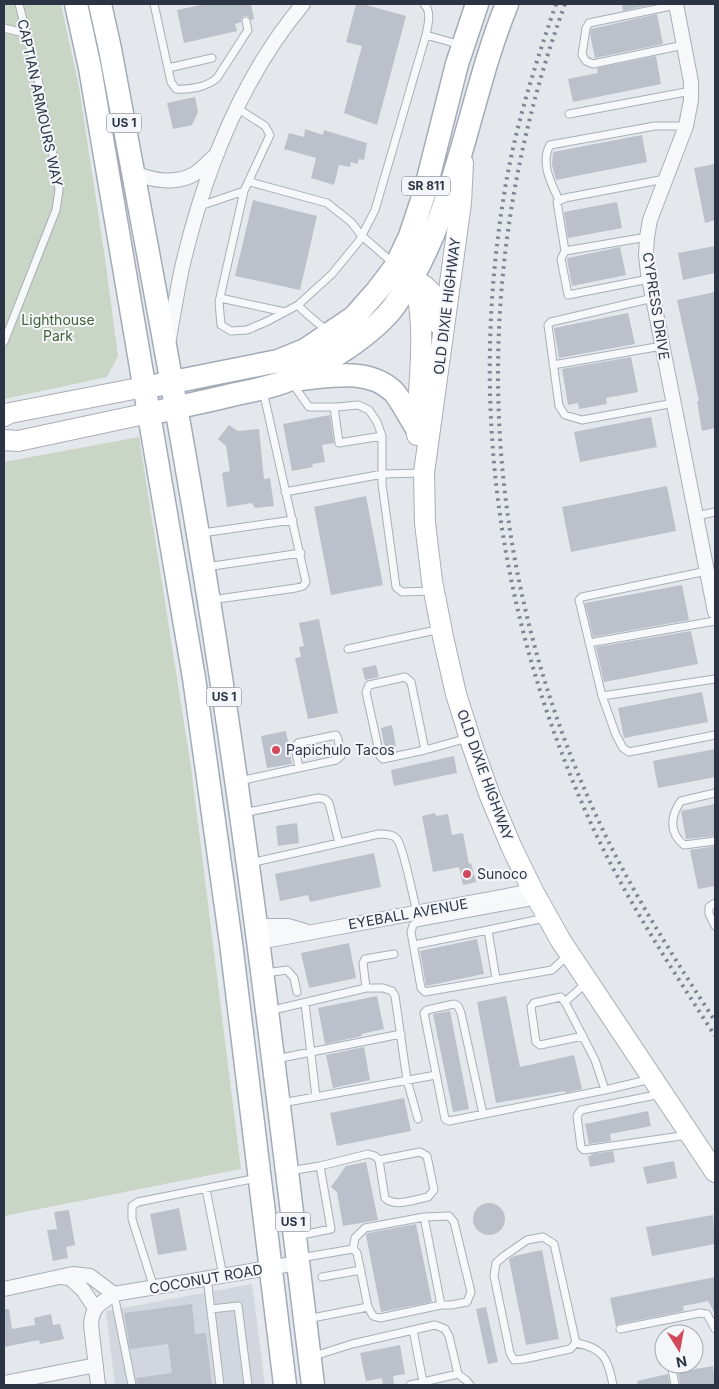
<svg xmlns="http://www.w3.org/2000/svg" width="719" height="1389" font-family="Inter,sans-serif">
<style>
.built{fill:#d2d6de}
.green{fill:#c9d6c5}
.building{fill:#bbc0ca}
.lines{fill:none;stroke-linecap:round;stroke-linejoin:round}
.lane-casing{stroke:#a9aeb7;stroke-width:9}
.street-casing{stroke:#a9aeb7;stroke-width:16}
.secondary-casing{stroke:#a9aeb7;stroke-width:22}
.primary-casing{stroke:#a3abb8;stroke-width:25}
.lane{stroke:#f7f8fa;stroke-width:7}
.street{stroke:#f7f8fa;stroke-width:14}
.secondary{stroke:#fff;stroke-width:20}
.primary{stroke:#fff;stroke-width:22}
.rail{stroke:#7d8696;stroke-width:4;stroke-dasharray:2.5 5;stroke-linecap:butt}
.poi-dot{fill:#d1495b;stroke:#f4f6f9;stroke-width:2}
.labels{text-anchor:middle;stroke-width:4;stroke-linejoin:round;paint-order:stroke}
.shield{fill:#f4f6f9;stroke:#676e7b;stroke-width:1}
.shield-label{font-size:12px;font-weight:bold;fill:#2b3445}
.street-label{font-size:14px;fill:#2b3445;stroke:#f4f6f9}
.park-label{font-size:14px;fill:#3f6138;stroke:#f4f6f9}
.poi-label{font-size:14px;fill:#2b3445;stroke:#f4f6f9;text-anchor:start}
</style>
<rect width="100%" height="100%" fill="#e4e7ec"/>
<path class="built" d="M252 1284 265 1385H115L106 1311Z"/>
<path class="green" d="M4 4H61L79 87 105 258 118 356 107 377 4 399Z
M139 437 191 767 241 1169 4 1216V462Z"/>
<path class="building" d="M206 4H251L254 19 251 20 248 16H244L241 19V22L235 24 237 31 184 43 177 10Z
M356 4H363L406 16 377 125 344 113 362 46 346 42Z
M622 4H655L623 11Z
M657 14 663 44 595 58 590 34 591 29Z
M656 56 661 84 573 102 568 79 598 73 597 68Z
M195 97 198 112 192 125 173 129 167 103Z
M305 129 323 135 324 130 367 143 364 160 359 159 357 164 351 162 350 167 339 165 334 185 311 178 316 158 284 149 289 133 304 137Z
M642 135 647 162 556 180 552 165 553 152Z
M715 164V220L705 223 694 168Z
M253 200 317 216 300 290 235 276Z
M617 202 622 228 568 238 564 212Z
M715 246V273L683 280 678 253Z
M620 247 626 275 572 286 567 260 568 258Z
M715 292V428L702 431 697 401H699L677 300Z
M628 313 635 344 559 358 554 328Z
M631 357 638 392 606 398 607 404 579 409 578 403 568 405 562 369Z
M330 415 334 443 322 445 325 462 312 464 313 467 292 471 283 424Z
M651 417 657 447 580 462 574 432Z
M229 425 238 431 259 429 264 479 270 478 274 506 255 508 252 503 227 507 222 473 230 471 226 446 218 439Z
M667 486 676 531 571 552 562 507Z
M366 496 383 585 331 595 314 507Z
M682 585 689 620 593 637 585 603Z
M319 619 338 713 308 719 295 658 301 657 299 647 304 646 299 623Z
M691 631 698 664 604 682 596 647Z
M376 665 379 677 365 680 362 668Z
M702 692 708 722 624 738 618 708Z
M392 725 396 747 385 749 381 728Z
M286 731 292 764 267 768 261 736Z
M715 749V777L658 788 653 761Z
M454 756 457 773 394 786 391 770Z
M715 804V836L686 839 681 811Z
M435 813 436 816 448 814 452 835 463 833 469 864 471 863 476 882 463 885 459 867 433 872 422 816Z
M297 823 299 843 278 846 276 826Z
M715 846V886L698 889 690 850Z
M374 853 381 887 310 902 308 895 280 901 275 874Z
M477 939 484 974 426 986 420 951Z
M349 943 356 978 309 988 301 953Z
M377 996 384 1029 361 1034 362 1036 325 1044 318 1008Z
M506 996 520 1067 574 1055 582 1089 565 1093V1091L496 1103 477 1002Z
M450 1011 469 1109 453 1112 433 1014Z
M364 1047 370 1080 333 1088 326 1055Z
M404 1098 411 1131 337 1146 330 1113Z
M648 1111 651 1126 610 1134 611 1141 589 1144 585 1124Z
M613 1151 615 1162 590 1167 588 1156H591V1154Z
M674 1161 677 1178 647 1184 643 1167Z
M366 1162 378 1220 343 1226 337 1192 331 1187 346 1166Z
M473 1219a16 16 0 1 1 32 0a16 16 0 1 1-32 0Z
M179 1208 187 1250 158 1255 150 1214Z
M69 1210 75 1245 66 1247 68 1258 53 1261 47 1230 57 1229 54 1212Z
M713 1215 715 1244 652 1256 646 1227Z
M416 1224 432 1302 381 1312 366 1235 368 1233Z
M542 1250 559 1339 526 1345 509 1259 514 1256Z
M715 1277V1314L708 1301 683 1306 684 1311 619 1324 616 1326 610 1298Z
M192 1304 195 1334 206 1333 212 1385H137L136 1378 172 1373 168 1344 130 1349 124 1313Z
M486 1307 498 1362 488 1364 476 1309Z
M4 1309H9L12 1329 35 1325 34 1318 51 1314 53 1325 60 1324 64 1339 40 1344 39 1340 4 1347Z
M400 1345 405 1374 393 1376 394 1385H383L382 1378 366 1381 360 1353Z
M713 1366 715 1385H680L678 1372Z
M668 1374 670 1385H638L637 1381Z"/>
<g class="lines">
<g class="lane-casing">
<path id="lane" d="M154 4 171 82 176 89C189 90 207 87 217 78L248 30 246 21
M676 5 589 23 586 28 582 55 586 61 593 64 684 45
M4 28 27 34
M426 35 461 45
M168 68 212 58
M237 108 265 126 270 135 244 191 219 302 221 325 231 331 247 330 268 321 298 305 332 274 359 241 375 210 426 35C428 24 432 12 424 4
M569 114 691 91
M250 182 327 203 351 222 362 236 393 263
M559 200C551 183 540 163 550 145L655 126H686
M200 206 244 191
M565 251 647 237
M649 279 568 295 561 259 565 251 557 202 565 198 665 179
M220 298 285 312
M653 298 551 322 548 325 559 406 565 415 582 420 674 403
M298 305C305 314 319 323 328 332
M4 342 56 210 59 190 56 171 38 79 19 4
M553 365 662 346
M292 383 309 407H337L358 405 369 410 377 422 382 436V484L396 587 402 592 431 591
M334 407 339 443 382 436
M285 492 383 474 422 473
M696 516 715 512
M202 533 293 520
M206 567 301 553
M707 571 582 597 579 600 602 696 616 735 623 748 629 752 715 735
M211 600 296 588 303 586 306 582 263 391
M589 643 715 621
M348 649 441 629
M602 696 715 679
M425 750 411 682 405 677 369 685 366 692 380 756 383 759 425 750 468 738
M239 781 336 760 341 756 338 739 336 735 298 743 295 747 299 768
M715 793 681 801C670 816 669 833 684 845L715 841
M243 813 318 798 325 799 329 803 339 843
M250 863 379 834C385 834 393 834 397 839 404 848 413 898 417 912
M536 901 416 923 413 925 411 932 421 988 425 992 552 970 569 954
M715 903 709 907V914L715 926
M414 945 488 930
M265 973 287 970 294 978 297 992
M496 979 488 930 545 918
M366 988 363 963 365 959 394 954
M565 1002 586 983
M305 1003 316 1097
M269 1011 366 988H383L392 991 395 996 407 1080 418 1119
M583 1036 540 1045 536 1042 531 1007 534 1003 561 997 565 1002 595 1060 605 1090
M276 1059 401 1034
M661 1094 581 1110 577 1116 581 1147 584 1150 688 1135
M282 1103 436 1075
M483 1114 461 1013 458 1006 454 1004 427 1010 424 1013 445 1119 449 1121 605 1090 651 1079
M289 1171 320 1166 368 1154 375 1156 379 1160 385 1198C395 1208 416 1199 428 1197L434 1190 427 1156 420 1152 379 1160
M206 1189 223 1276
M297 1236 331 1229 320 1166
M543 1237 554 1244 576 1343 570 1349 524 1359 514 1360 510 1353 494 1276 496 1263 504 1256 527 1240Z
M353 1249 355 1238 365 1228 424 1217 441 1305H451L467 1302 471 1292 454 1222 449 1216 424 1217
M300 1258 353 1249 357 1253 368 1307 307 1319
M322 1277 361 1270
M207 1278 220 1385
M154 1288 132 1219V1206L138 1202 257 1178
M114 1294 132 1385
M368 1307 373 1316 380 1318 441 1305
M211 1309 238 1306 248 1385
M620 1329 700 1313 707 1314 715 1329
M413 1330 423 1382
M576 1343C604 1348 608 1359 613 1385
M311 1357 352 1344 435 1325 445 1329 449 1336 458 1374 467 1381 470 1385
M671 1364 675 1385
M410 1385 458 1374"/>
</g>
<g class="street-casing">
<path id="street" d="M676 4 691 82V100L686 126 650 220 647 237 646 255 648 273 715 612
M133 172C152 181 177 185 196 173 203 168 210 160 217 154
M169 339C173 316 177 291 182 268 204 173 240 79 303 4
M256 926H288L305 931
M259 942 533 891
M61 1277 70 1278 83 1290 95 1308
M4 1289 73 1274 90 1276 114 1294
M4 1383 96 1365
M98 1385 91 1325C92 1306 100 1304 114 1294L298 1263"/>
</g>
<g class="secondary-casing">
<path id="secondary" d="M463 163 461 203 424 473 425 523 432 581 443 637 456 694 472 745 490 796 511 846 533 891 561 941 715 1172
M403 272C406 274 410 276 412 280 428 311 419 391 416 427L417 435
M411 278C434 289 438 298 437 323
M4 416 10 413 144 387
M4 440 18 441 149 413"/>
</g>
<g class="primary-casing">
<path id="primary" d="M76 4 90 68 194 678 231 943 285 1385
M100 4 110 49C149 258 189 467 221 678 257 913 284 1149 313 1385
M301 379C332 376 368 368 393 391 400 398 410 418 416 427
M158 385 278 361 305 350 354 317 377 291 396 266 410 236 425 191 457 64 477 4
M162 411C187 405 212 400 236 394 254 390 274 387 291 379 324 365 374 334 395 305 457 217 467 102 507 4"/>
</g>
<use href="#lane" class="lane"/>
<use href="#street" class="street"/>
<use href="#secondary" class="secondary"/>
<use href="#primary" class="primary"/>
<path class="rail" d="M556 4C536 62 517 121 506 183 467 407 499 622 593 828 627 901 672 969 715 1036
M565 4C465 278 477 562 601 826 633 894 674 958 715 1021"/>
</g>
<g class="poi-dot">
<circle cx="276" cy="750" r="5"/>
<circle cx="467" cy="874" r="5"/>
</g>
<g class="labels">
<g class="shield">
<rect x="106.5" y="113.5" width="35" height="19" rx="4"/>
<rect x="402" y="176.5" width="48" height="19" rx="4"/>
<rect x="206.5" y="687.5" width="35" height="19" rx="4"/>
<rect x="275.5" y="1212.5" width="35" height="19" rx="4"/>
</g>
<g class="shield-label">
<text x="124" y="127">US 1</text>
<text x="426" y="190">SR 811</text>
<text x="224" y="701">US 1</text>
<text x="293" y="1226">US 1</text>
</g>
<g class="street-label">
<text transform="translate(40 103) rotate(78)" y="5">CAPTIAN ARMOURS WAY</text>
<text transform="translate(447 306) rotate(-83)" y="5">OLD DIXIE HIGHWAY</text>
<text transform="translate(656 306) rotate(81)" y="5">CYPRESS DRIVE</text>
<text transform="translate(485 775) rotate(70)" y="5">OLD DIXIE HIGHWAY</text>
<text transform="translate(408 914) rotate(-10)" y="5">EYEBALL AVENUE</text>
<text transform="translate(206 1279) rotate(-10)" y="5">COCONUT ROAD</text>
</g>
<g class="park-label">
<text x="58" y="325">Lighthouse<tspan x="58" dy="16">Park</tspan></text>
</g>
<g class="poi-label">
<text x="286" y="755">Papichulo Tacos</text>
<text x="477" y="879">Sunoco</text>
</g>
</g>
<rect width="719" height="1389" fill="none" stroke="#2b3445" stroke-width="10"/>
<g transform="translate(679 1349) rotate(169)"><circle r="24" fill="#f4f6f9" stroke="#a4a8b1"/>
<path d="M0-4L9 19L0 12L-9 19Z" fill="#d1495b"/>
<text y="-8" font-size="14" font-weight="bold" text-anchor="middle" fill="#2b3445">N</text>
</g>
</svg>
